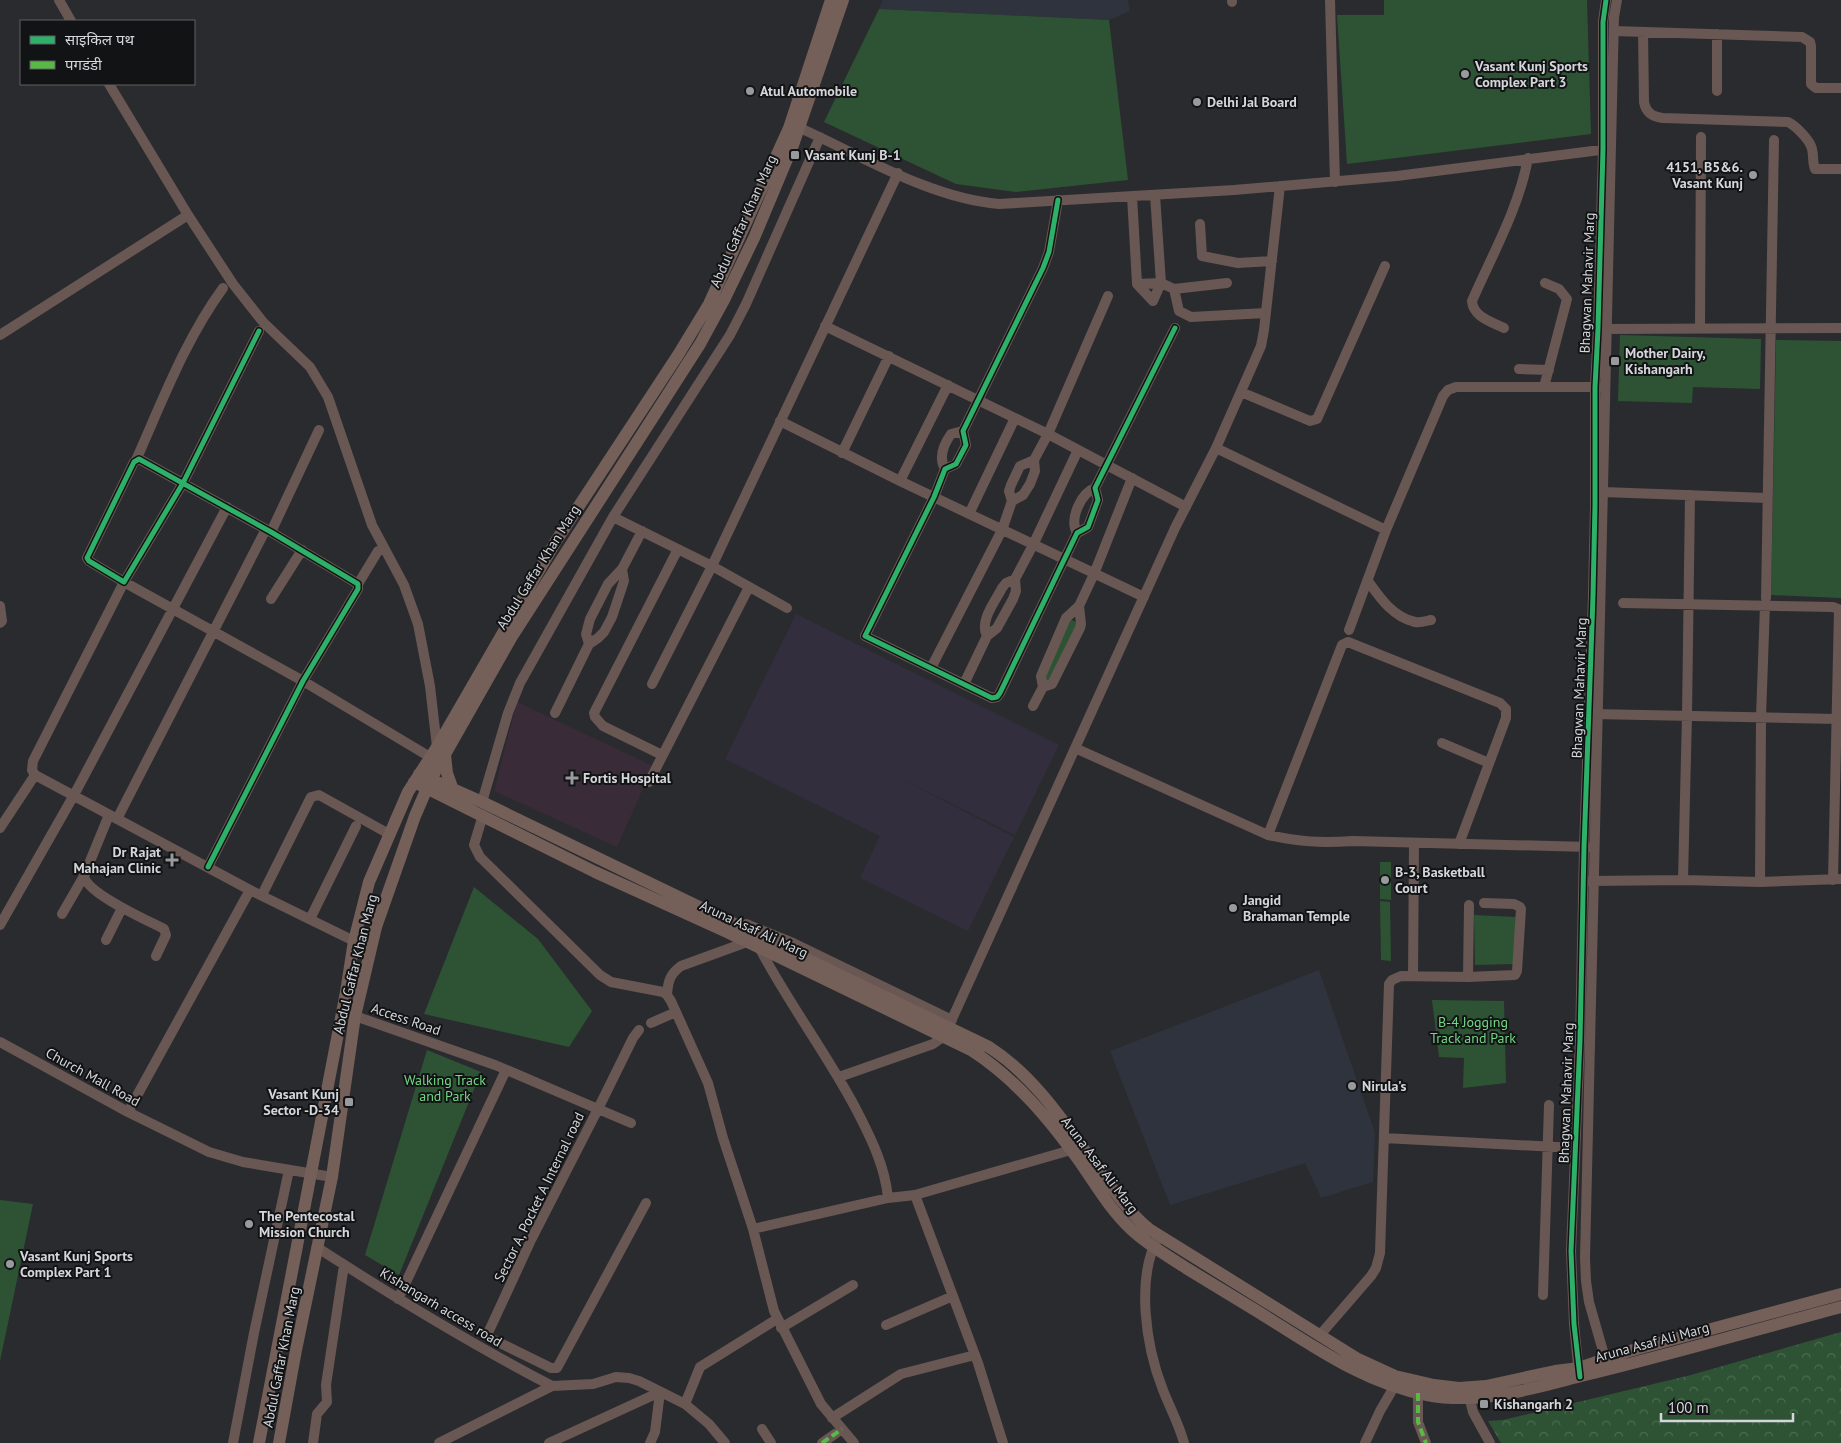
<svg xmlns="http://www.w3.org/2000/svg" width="1841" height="1443" font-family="'PT Sans','Noto Sans Devanagari',sans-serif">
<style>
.built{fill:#2e333d}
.education{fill:#332e3d}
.medical{fill:#392c38}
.forest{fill:url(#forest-crowns)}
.park{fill:#2d5334}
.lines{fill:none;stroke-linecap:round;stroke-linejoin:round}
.minor{stroke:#695753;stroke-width:10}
.major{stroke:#745f59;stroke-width:12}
.quiet{stroke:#58b947;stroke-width:4;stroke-dasharray:8 4;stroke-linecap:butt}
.cycleway-casing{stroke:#121315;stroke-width:8}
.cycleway{stroke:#2db169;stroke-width:5}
.poi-dot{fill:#999a9e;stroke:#121315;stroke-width:2}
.labels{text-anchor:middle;stroke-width:4;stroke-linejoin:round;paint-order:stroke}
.poi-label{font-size:14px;font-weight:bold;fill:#d5d6da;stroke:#121315;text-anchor:start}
.street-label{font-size:14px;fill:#d5d6da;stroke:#121315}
.park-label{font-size:14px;fill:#73d884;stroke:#121315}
</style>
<defs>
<pattern id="forest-crowns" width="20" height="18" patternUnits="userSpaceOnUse" patternTransform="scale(1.25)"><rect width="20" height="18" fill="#2d5334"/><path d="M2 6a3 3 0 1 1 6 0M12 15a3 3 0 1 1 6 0" fill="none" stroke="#4b6b51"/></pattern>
</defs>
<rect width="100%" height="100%" fill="#2a2b2e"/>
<path class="built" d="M883 0H1128L1130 11 1109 20 879 9Z
M1319 970 1375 1133 1373 1182 1321 1198 1305 1163 1170 1205 1110 1051Z"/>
<path class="education" d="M796 614 1059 745 1015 835 888 772 1014 837 968 931 860 878 880 836 725 759Z"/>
<path class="medical" d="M517 702 653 766 617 847 494 791Z"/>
<path class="forest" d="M1841 1332V1443H1501L1488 1421 1503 1420 1691 1375Z"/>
<path class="park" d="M1384 0H1587L1591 134 1347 164 1337 15H1384Z
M879 9 1109 20 1128 180 1016 192 956 184 824 122Z
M1620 335 1761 339 1760 389 1693 387 1692 403 1618 401Z
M1776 340 1841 341V598L1771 595Z
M1070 619 1080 624 1045 691 1043 677Z
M1380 862H1391V900L1380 899Z
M474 887 538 939 592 1011 569 1047 424 1014Z
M1380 901 1390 902 1391 961 1381 960Z
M1474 915 1516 917 1514 964 1475 965Z
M1432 1000 1504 1001 1506 1083 1463 1088 1464 1058 1439 1057Z
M427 1050 481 1072 399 1275 365 1255Z
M0 1200 33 1204 0 1361Z"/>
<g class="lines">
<path class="minor" d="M59 0 71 21
M1330 0 1335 182
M1232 2V0
M1614 31 1802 37 1810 42 1811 46V84L1816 88H1841
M1643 32 1644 102C1646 113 1653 117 1663 118L1788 122C1796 126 1810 140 1812 149 1814 156 1812 162 1815 169H1841
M1717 34V91
M109 84 188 215 233 284 263 322 310 367 328 397 372 525 404 585 418 624 430 686 437 747
M800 128C862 156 930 198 999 204L1234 190 1397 176 1608 149
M1132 196 1137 284 1153 301 1161 283 1155 195
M1058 200 1049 252 1043 268 963 431 966 445 956 464 945 469 934 497 865 636 992 698 997 697 1000 693 1077 533 1088 527 1098 500 1095 488 1175 328
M1200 224 1202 256 1238 263 1272 261
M1137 284 1161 283 1174 289 1227 283
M1174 289 1179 311 1191 317 1266 313
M825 326 1048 434 1186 507
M1504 328C1492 322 1473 317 1472 301 1492 255 1519 208 1528 158
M1700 328 1701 137
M1602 329 1841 328
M0 335 188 215
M1519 369 1549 370
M1544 387 1567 299 1559 289 1545 283
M1241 392 1310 421 1317 419 1385 266
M780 421 900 481 1144 597
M1216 448 1386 530
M842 453 889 356
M136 460C162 402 185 340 223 288
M945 469C938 457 944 444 951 434L963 431
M900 481 948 385
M1603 492 1767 498
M1012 501 1023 495 1030 484 1035 471 1034 460 1048 434 1108 296
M969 514 1015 418
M613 517 712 566 787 608
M271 532 319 430
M1077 533C1069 519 1081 493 1095 488
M1368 581C1380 598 1393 617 1415 622 1420 623 1426 621 1431 620
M358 584 378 551
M1766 598 1774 140
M271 599 302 550
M1623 603 1833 607 1841 610
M0 606 2 621 0 623
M1349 630 1386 530 1443 396 1448 390 1456 387H1600
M987 636C979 621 995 602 1002 588L1006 583 1015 579
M589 644 586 634 590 619 608 584 622 569 642 531
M931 668 1002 530 1012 501 1009 491 1011 485 1020 466 1034 460
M652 684 712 566 898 173
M964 684 987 636 997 628 1013 599 1016 591 1015 579 1033 545 1078 450
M1043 687 1052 684 1080 628 1081 624 1079 606
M1033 706 1043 687 1041 676 1066 618 1079 606 1094 574 1132 478
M555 713 589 644 598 638 604 632 612 617 624 581 622 569
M1593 714 1837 719
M1442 743 1489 763
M1075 748 1268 835C1300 842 1320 843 1353 841L1589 847
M662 755 603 726 595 717 594 713 678 549
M649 782 749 587
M482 802 508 713 520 683 613 517 730 335 746 304 820 137
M109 815 84 876C87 894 147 920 164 929L166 935 156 956
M483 815 474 845 480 857 600 975 611 982 663 992 667 995 671 1001 708 1083 723 1138 753 1229 774 1311 821 1404 854 1443
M117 819 266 529
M0 828 35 775
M1268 835 1342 645 1348 642 1500 703 1506 709V718L1459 844
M208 867 303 681 358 589V584L271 532 139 459 134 462 87 558 89 561 124 582 183 483 259 331
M1683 880 1687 715 1690 495
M1833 880 1839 610
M1590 881 1683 880 1760 882 1841 879
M1760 882 1761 717 1765 605
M262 895 311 797 319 795 389 834
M62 914 84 876
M310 919 356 826
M746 924 793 943 952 1020
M0 925 74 795 227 507
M106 940 122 908
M354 941 250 890 35 775 32 770 33 761 124 582 303 681 430 757
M1413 976 1414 843
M1468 977 1469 905
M667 995C668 981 670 974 681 966L747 942
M355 1016 495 1065 598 1109 531 1240 488 1333 490 1338 551 1368H557L646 1203
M651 1023 676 1012
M0 1042 128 1112 209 1152 243 1162 332 1177
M839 1077 933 1044 943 1037 948 1028 1175 528 1216 448 1261 346 1264 330 1280 186
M128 1112 250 890
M631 1123 598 1109 633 1038 639 1030
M1384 1138 1575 1148
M915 1195 978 1363 1003 1443
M888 1198 915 1195 1071 1150
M753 1229 888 1198C885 1166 871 1138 856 1109 827 1054 789 1004 760 949
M1159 1236C1135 1277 1146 1347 1163 1390 1170 1408 1179 1424 1184 1443
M318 1248C394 1297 471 1344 552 1386
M1543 1295 1549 1105
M398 1299 506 1070
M886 1325 953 1296
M781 1328 853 1285
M1320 1335 1371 1276 1376 1268 1380 1253 1389 984 1392 980 1401 976 1468 977 1515 975 1517 971 1521 909 1520 907 1514 904 1484 903
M1607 1365 1589 1302 1586 1281 1585 1258 1614 17 1617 0
M1579 1375 1574 1324 1571 1251 1580 1040 1584 848 1593 596 1595 505V387L1598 329 1603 149V22L1606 0
M1468 1392 1473 1412 1490 1443
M1418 1393V1422L1426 1443
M685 1404 700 1367 777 1319
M832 1418 901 1374 975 1355
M762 1429 771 1443
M233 1443 254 1333 289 1170
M313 1443 317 1414 327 1402 326 1385 344 1265
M439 1443 552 1386 593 1384 616 1377 629 1378 639 1381 685 1404 709 1424 725 1443
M549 1443 660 1392
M650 1443 655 1432 660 1392
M822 1443 842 1429
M1365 1443 1380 1411 1394 1387"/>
<path class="major" d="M445 755 447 773 453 790
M419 774 482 802 989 1047C1039 1079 1071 1133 1106 1180 1119 1197 1132 1215 1149 1229L1358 1359 1395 1376 1434 1385 1459 1388 1486 1386 1555 1371 1579 1368 1626 1352 1841 1294
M414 782 595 872 727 932 971 1050C1016 1079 1049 1119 1080 1162 1096 1185 1111 1211 1132 1230 1148 1245 1168 1256 1186 1268 1211 1283 1235 1298 1260 1313 1313 1346 1364 1383 1427 1395 1479 1405 1531 1389 1581 1376 1668 1355 1754 1330 1841 1307
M259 1443 346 992 354 941 369 882 408 792 437 747 556 541 678 355 709 304 789 128 831 0
M279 1443 296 1350 332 1177 355 1016 376 927 415 816 431 779 511 638 668 394 700 344 724 300 754 238 793 145 843 0"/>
<path class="quiet" d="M1418 1393V1422L1426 1443
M822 1443 842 1429"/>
<g class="cycleway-casing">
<path id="cycleway" d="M1058 200 1049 252 1043 268 963 431 966 445 956 464 945 469 934 497 865 636 992 698 997 697 1000 693 1077 533 1088 527 1098 500 1095 488 1175 328
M208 867 303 681 358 589V584L271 532 139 459 134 462 87 558 89 561 124 582 183 483 259 331
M1580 1377 1574 1324 1571 1251 1580 1040 1584 848 1593 596 1595 505V387L1598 329 1603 149V22L1606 0"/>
</g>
<use href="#cycleway" class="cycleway"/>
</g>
<g class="poi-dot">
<circle cx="1465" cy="74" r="5"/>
<circle cx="750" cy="91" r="5"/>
<circle cx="1197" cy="102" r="5"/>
<rect x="790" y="150" width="10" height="10" rx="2.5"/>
<circle cx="1753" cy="175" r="5"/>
<rect x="1610" y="356" width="10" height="10" rx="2.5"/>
<path d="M569.5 770.5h5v5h5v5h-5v5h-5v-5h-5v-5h5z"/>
<path d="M169.5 852.5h5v5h5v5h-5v5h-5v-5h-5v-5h5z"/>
<circle cx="1385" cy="880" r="5"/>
<circle cx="1233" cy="908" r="5"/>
<circle cx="1352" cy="1086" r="5"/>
<rect x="344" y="1097" width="10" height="10" rx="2.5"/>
<circle cx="249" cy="1224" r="5"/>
<circle cx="10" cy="1264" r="5"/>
<rect x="1479" y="1399" width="10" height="10" rx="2.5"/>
</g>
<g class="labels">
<g class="poi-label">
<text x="1475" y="71">Vasant Kunj Sports<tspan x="1475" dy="16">Complex Part 3</tspan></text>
<text x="760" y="96">Atul Automobile</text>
<text x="1207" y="107">Delhi Jal Board</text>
<text x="805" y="160">Vasant Kunj B-1</text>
<text x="1743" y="172" text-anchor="end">4151, B5&amp;6.<tspan x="1743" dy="16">Vasant Kunj</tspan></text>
<text x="1625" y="358">Mother Dairy,<tspan x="1625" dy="16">Kishangarh</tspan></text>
<text x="583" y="783">Fortis Hospital</text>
<text x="161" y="857" text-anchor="end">Dr Rajat<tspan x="161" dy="16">Mahajan Clinic</tspan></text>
<text x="1395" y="877">B-3, Basketball<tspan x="1395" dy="16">Court</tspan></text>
<text x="1243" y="905">Jangid<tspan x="1243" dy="16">Brahaman Temple</tspan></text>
<text x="1362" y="1091">Nirula's</text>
<text x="339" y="1099" text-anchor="end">Vasant Kunj<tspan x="339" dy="16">Sector -D-34</tspan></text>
<text x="259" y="1221">The Pentecostal<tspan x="259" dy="16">Mission Church</tspan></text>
<text x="20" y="1261">Vasant Kunj Sports<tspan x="20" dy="16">Complex Part 1</tspan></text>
<text x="1494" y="1409">Kishangarh 2</text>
</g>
<g class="street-label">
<text transform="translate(743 221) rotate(-66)" y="5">Abdul Gaffar Khan Marg</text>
<text transform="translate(1587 283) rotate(-88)" y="5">Bhagwan Mahavir Marg</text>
<text transform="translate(538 567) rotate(-58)" y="5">Abdul Gaffar Khan Marg</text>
<text transform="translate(1579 688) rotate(-88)" y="5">Bhagwan Mahavir Marg</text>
<text transform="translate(754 929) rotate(25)" y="5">Aruna Asaf Ali Marg</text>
<text transform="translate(355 964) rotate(-76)" y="5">Abdul Gaffar Khan Marg</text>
<text transform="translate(406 1019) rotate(19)" y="5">Access Road</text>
<text transform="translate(93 1077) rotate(29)" y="5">Church Mall Road</text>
<text transform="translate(1566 1093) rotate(-88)" y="5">Bhagwan Mahavir Marg</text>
<text transform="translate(1100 1165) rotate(53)" y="5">Aruna Asaf Ali Marg</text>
<text transform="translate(539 1197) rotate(-64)" y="5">Sector A, Pocket A Internal road</text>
<text transform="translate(441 1307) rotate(31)" y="5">Kishangarh access road</text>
<text transform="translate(1652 1342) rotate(-15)" y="5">Aruna Asaf Ali Marg</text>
<text transform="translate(281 1357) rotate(-79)" y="5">Abdul Gaffar Khan Marg</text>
</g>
<g class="park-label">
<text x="1473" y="1027">B-4 Jogging<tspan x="1473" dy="16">Track and Park</tspan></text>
<text x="445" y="1085">Walking Track<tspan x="445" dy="16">and Park</tspan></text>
</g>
</g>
<rect x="20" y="20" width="175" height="65" fill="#121315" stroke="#606164"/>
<rect x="30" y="36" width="25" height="8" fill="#2db169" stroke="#606164"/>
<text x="65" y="45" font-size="15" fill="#d5d6da">साइकिल पथ</text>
<rect x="30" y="61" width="25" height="8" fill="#58b947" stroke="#606164"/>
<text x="65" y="70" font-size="15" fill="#d5d6da">पगडंडी</text>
<path d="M1661 1413v8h132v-8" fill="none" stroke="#d5d6da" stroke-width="2.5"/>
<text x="1668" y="1413" font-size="15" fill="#d5d6da" stroke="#121315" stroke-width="4" paint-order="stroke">100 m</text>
</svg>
